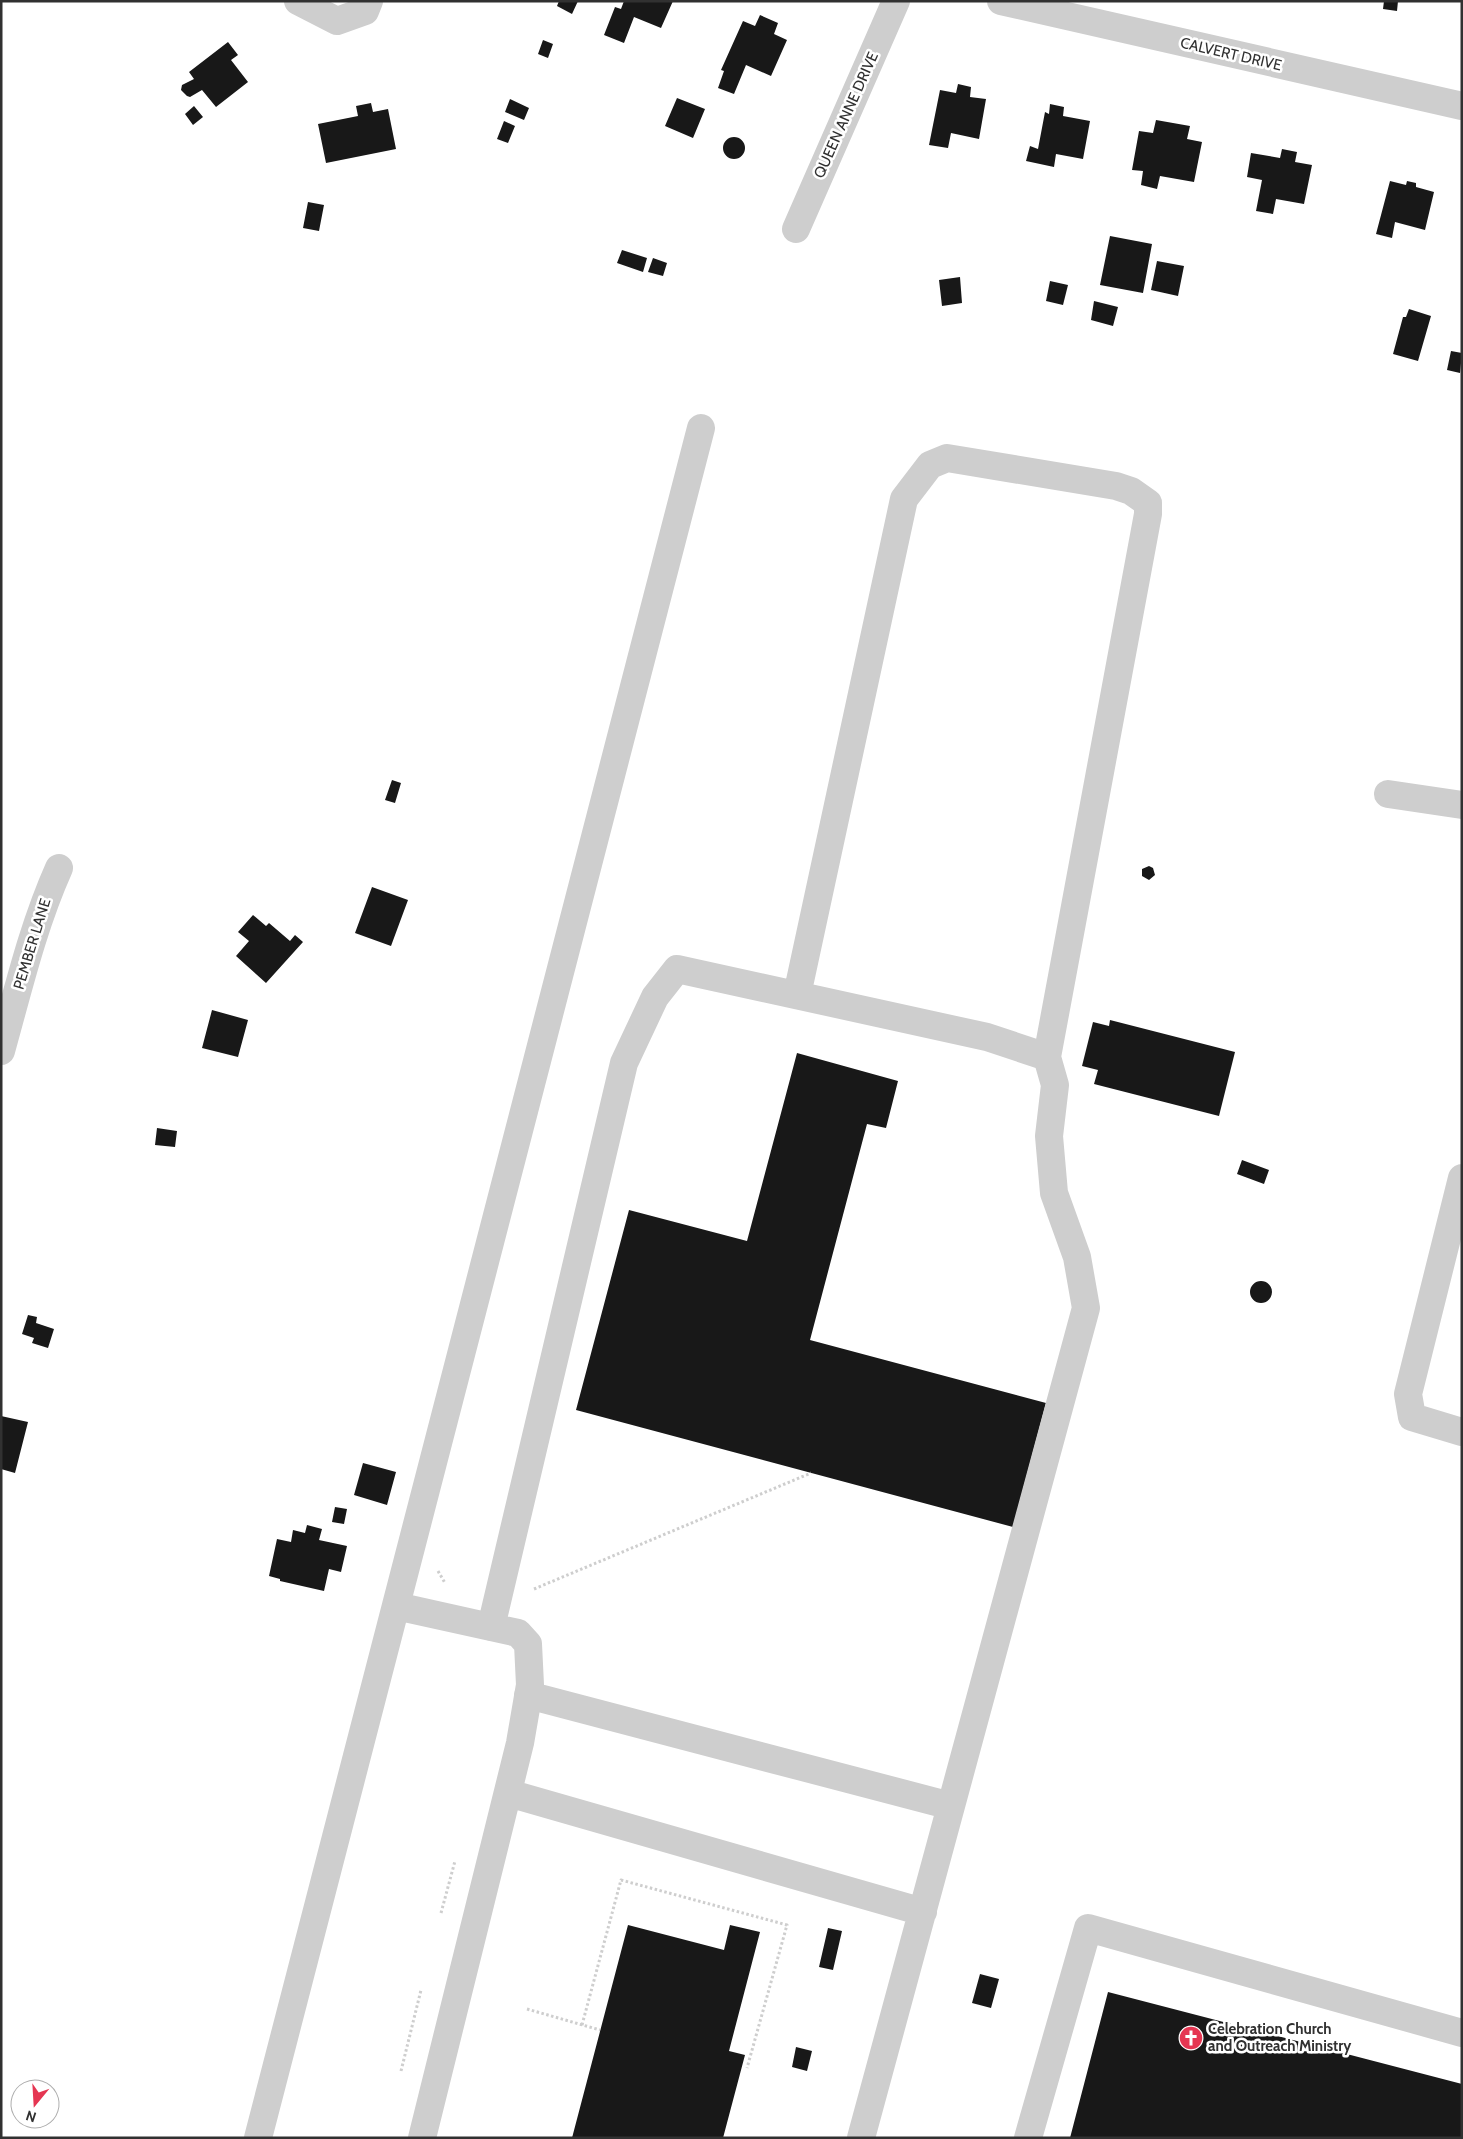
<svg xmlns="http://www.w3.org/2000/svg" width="1463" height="2139" font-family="Cabin,sans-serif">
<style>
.building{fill:#181818}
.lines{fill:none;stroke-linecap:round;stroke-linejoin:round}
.path{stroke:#cecece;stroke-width:3;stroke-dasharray:2.5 2.5;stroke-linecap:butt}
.minor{stroke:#cecece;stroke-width:28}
.labels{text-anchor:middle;stroke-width:5;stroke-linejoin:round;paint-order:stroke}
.street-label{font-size:15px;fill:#313131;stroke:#fff}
.poi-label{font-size:15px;font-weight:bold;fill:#313131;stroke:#fff;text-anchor:start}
</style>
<rect width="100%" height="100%" fill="#fff"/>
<path class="building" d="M559 1H578L572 14 557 6Z
M624 1H673L661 28 634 17 624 43 604 35 615 7 621 9Z
M1384 1H1398L1397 11 1383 9Z
M760 15 778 23 774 34 787 40 771 76 746 65 734 94 718 88 724 71 721 70 743 21 755 26Z
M543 40 553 44 548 58 538 54Z
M228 42 238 55 231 60 248 82 216 107 202 90 190 97 187 96 181 90 182 85 194 79 189 72Z
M958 84 971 87 970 97 986 99 979 139 951 133 948 148 929 145 940 90 956 93Z
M677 98 705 109 693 138 665 126Z
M510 99 529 108 524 120 505 112Z
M371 103 373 112 388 109 396 149 326 163 318 124 358 116 356 106Z
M1050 104 1064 107 1063 116 1090 121 1083 159 1056 154 1054 167 1026 161 1030 146 1038 149 1045 112 1049 114Z
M194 106 203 117 193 125 185 114Z
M1156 120 1190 126 1187 139 1202 142 1194 182 1160 176 1157 189 1141 185 1143 171 1132 170 1139 131 1153 133Z
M504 121 515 126 508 143 497 139Z
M723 148a11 11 0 1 1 22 0a11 11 0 1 1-22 0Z
M1282 149 1297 152 1295 162 1312 165 1304 204 1276 199 1273 214 1256 211 1262 180 1247 177 1251 153 1280 158Z
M1390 181 1406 185 1407 181 1416 183V187L1434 192 1425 230 1395 222 1392 238 1376 234Z
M308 202 324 205 319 231 303 228Z
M1110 236 1152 244 1143 293 1100 285Z
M622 250 647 258 643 272 617 263Z
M653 258 667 263 663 276 648 272Z
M1157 261 1184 266 1178 296 1151 290Z
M960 277 962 303 942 306 939 280Z
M1050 281 1068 285 1063 305 1046 301Z
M1094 301 1118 307 1113 326 1091 320Z
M1409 309 1431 316 1418 361 1393 354 1403 317H1406Z
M1451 351 1462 353 1460 373 1447 370Z
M392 780 401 783 395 803 385 800Z
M1149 866 1153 868 1155 875 1149 880 1142 876V869Z
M372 887 408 900 391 946 355 933Z
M253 915 266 926 269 923 290 941 295 935 303 942 266 983 236 956 249 941 238 932Z
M212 1010 248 1020 238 1057 202 1048Z
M1110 1020 1235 1052 1219 1116 1094 1084 1098 1070 1082 1066 1093 1022 1109 1026Z
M797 1053 898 1081 886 1128 867 1124 810 1340 1046 1403 1013 1527 576 1410 629 1210 747 1241Z
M157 1128 177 1131 175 1147 155 1145Z
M1242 1160 1269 1170 1264 1184 1237 1174Z
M1250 1292a11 11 0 1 1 22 0a11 11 0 1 1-22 0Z
M28 1315 37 1317 36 1323 54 1329 48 1348 32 1343 34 1338 22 1334Z
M1 1416 28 1422 15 1473 1 1469Z
M363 1463 396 1472 387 1505 354 1495Z
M335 1507 347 1509 344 1524 332 1522Z
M307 1525 322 1529 319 1540 347 1546 341 1572 329 1569 324 1591 280 1581V1579L269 1576 277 1539 291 1542 293 1530 305 1533Z
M628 1925 724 1950 730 1925 760 1932 729 2051 745 2055 723 2138H572Z
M828 1928 842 1931 833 1970 819 1967Z
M980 1974 999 1979 991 2008 972 2003Z
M1108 1992 1462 2084V2138H1070Z
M796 2047 812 2051 807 2071 792 2067Z"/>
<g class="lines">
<path class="path" d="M438 1571 445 1583
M534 1589 811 1473
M441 1913 455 1861
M527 2009 600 2030
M582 2025 621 1880 787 1925 747 2068
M401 2071 421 1990"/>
<path class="minor" d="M298 1 337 21 365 11 369 1
M1001 1 1462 106
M796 229 896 1
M1388 794 1462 805
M797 995 904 499 930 465 947 458 1116 486 1131 491 1148 503V514L1047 1057
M1 1051C18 990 33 926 59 868
M1462 1178 1408 1394 1412 1417 1462 1432
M396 1606 518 1633 528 1644 530 1685 520 1743 422 2138
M491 1627 624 1063 655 997 677 969 987 1037 1047 1057 1055 1085 1049 1136 1054 1193 1077 1257 1086 1308 861 2138
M528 1695 951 1806
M508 1793 923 1912
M258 2138 701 428
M1028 2138 1088 1928 1462 2033"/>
</g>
<defs>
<g id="church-disc" transform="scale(1.25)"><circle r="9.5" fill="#e53652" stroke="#fff"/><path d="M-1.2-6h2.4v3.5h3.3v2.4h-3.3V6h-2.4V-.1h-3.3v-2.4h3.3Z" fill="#fff"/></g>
</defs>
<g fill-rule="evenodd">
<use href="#church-disc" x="1191" y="2038"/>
</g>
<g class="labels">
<g class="street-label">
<text transform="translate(1231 54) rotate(13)" y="5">CALVERT DRIVE</text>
<text transform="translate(846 115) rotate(-66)" y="5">QUEEN ANNE DRIVE</text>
<text transform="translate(32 944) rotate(-73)" y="5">PEMBER LANE</text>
</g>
<g class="poi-label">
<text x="1208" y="2034">Celebration Church<tspan x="1208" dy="17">and Outreach Ministry</tspan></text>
</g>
</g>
<rect width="1463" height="2139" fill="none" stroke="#313131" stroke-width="5"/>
<g transform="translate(35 2104) rotate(198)"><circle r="24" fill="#ffffff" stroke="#adadad"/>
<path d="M0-4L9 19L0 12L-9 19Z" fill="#e53652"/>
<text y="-8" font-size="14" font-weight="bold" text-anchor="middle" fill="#313131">N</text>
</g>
</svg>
